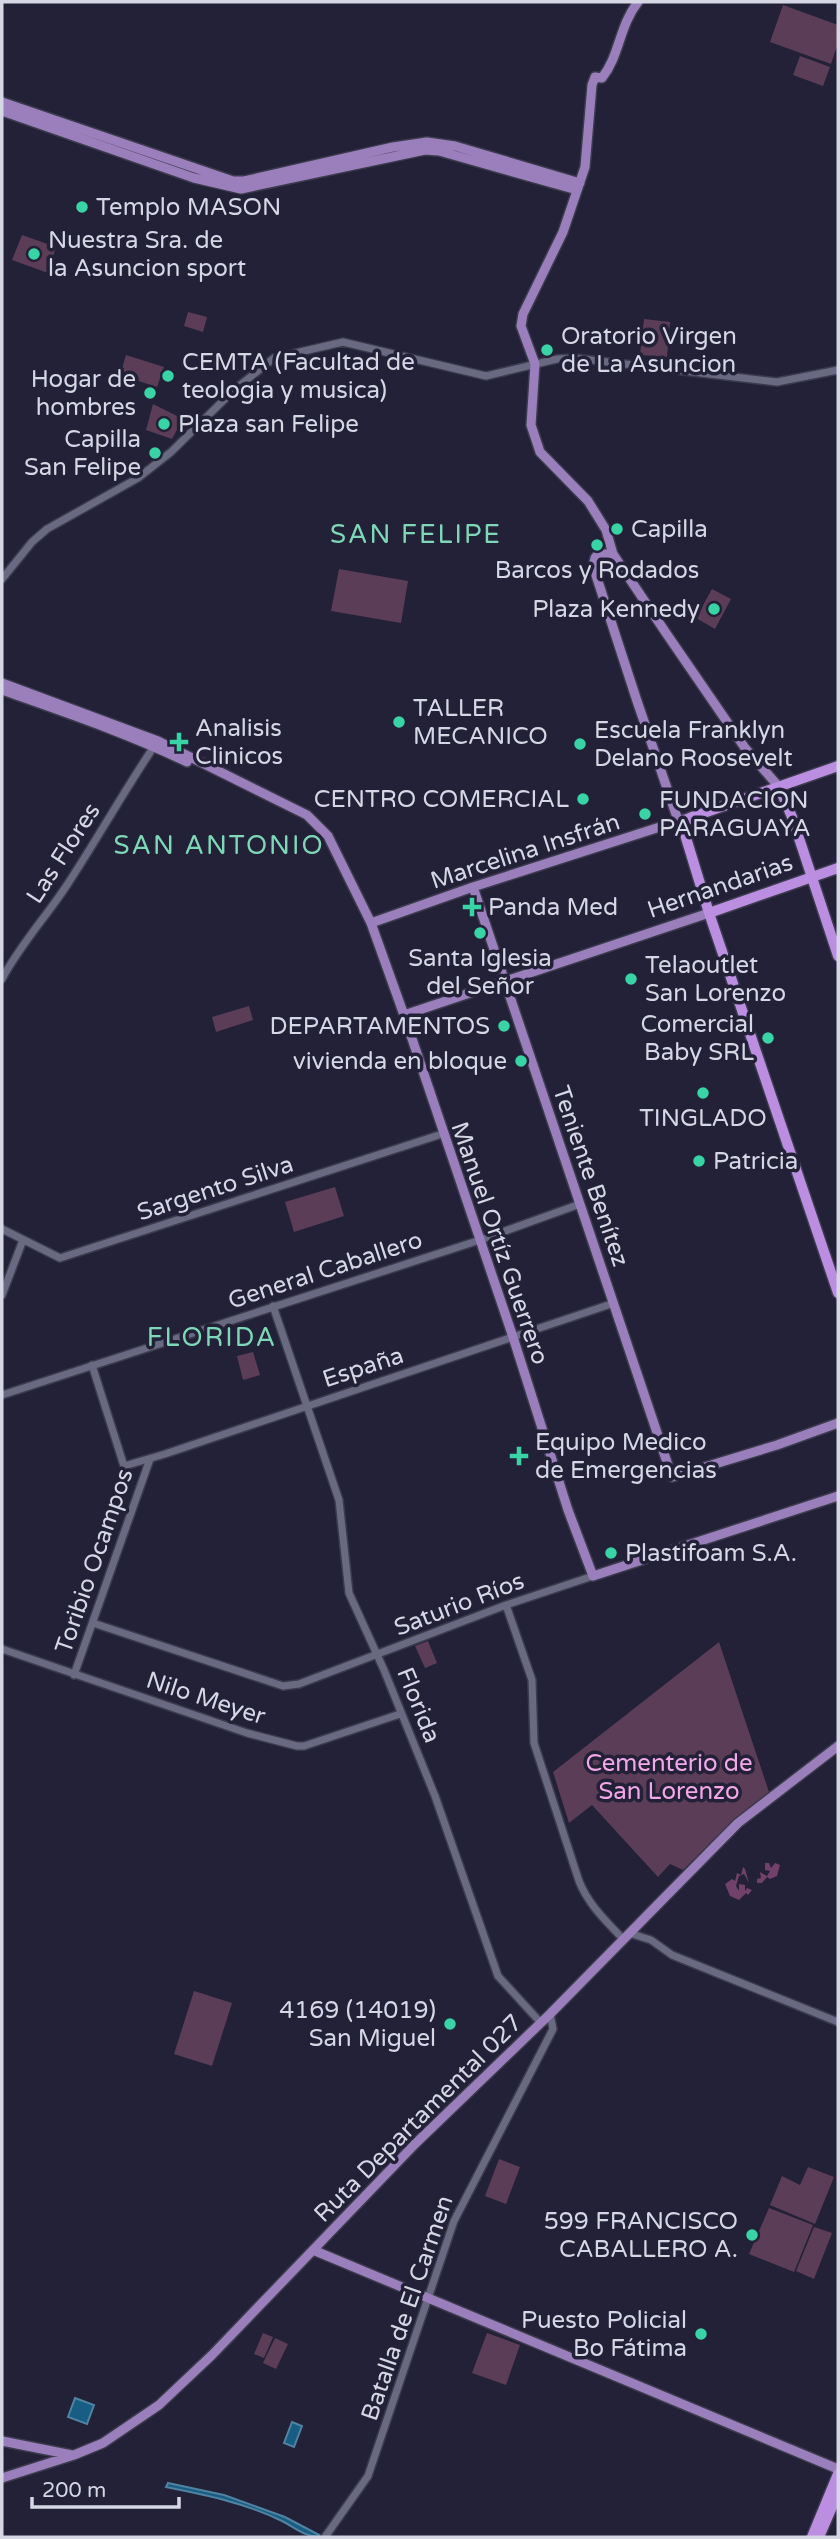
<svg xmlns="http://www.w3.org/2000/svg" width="840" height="2539" font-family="'Varela Round',sans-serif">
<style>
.green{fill:#5c3d57}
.forest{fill:#71406b}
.water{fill:#185e84;stroke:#5182a1;stroke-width:2}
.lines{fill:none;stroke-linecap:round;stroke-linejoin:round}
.minor-casing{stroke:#3c3b4d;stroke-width:10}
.major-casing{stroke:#3c3b4d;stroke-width:12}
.highway-casing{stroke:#3c3b4d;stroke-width:13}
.minor{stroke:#696982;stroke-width:7}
.major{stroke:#9a7fbc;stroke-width:9}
.highway{stroke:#bb8ee2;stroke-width:10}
.poi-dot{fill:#39d4a5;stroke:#222137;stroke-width:2.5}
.labels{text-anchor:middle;stroke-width:7;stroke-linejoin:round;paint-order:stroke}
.poi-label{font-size:24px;fill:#d6d7e5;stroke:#222137;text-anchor:start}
.street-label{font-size:24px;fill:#d6d7e5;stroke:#222137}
.park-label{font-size:24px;fill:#f2a7e8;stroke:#222137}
.neighbourhood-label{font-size:26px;letter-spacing:2px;fill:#7ed8b7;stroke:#222137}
</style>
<rect width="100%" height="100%" fill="#222137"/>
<path class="green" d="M783 5 838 25V43L831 64 770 42Z
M800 56 830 67 823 86 793 75Z
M22 235 56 247 48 273 12 260Z
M188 312 207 317 203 332 184 326Z
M644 319 670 322 667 357 640 355Z
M126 355 164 367 157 387 120 375Z
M153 404 183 419 172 439 146 430Z
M339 569 408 581 401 623 331 611Z
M712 589 731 599 715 629 696 618Z
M249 1006 253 1020 216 1032 212 1017Z
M335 1187 344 1216 294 1232 285 1202Z
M253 1352 260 1375 243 1380 237 1356Z
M428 1641 437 1663 425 1668 415 1646Z
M719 1642 769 1792 735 1819 683 1870 670 1864 658 1877 592 1805 569 1823 553 1772Z
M194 1991 232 2003 212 2066 174 2054Z
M499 2159 520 2167 506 2204 485 2196Z
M808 2167 834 2177 815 2224 770 2205 782 2176 800 2185Z
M769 2208 813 2225 794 2272 749 2254Z
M814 2227 832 2233 814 2279 796 2271Z
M263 2333 273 2337 264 2358 254 2354Z
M487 2333 520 2345 506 2385 472 2373Z
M275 2338 288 2344 276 2369 263 2363Z"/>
<path class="forest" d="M765 1863H769L771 1868 775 1863 780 1865 777 1876 770 1879 767 1877 762 1883H757V1879L761 1878 760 1872 767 1876 770 1871 765 1870Z
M743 1867 745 1869 749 1883 744 1874 739 1876 736 1886 739 1891V1884L745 1885V1891L747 1888 752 1890 748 1895 746 1893 739 1900 730 1896 725 1884 732 1879 735 1881 737 1873 741 1875Z"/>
<path class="water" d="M75 2398 94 2405 87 2424 68 2417Z
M292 2422 302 2426 294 2447 284 2443Z
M168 2483 224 2495 285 2517 321 2536C308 2539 294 2527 282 2521 245 2503 206 2495 166 2487Z"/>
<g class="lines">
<g class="minor-casing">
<path id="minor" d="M2 579 32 542 47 529 138 478 171 452 234 390 274 358 343 342 486 376 557 359 574 358 777 382 838 370
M2 979C20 945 46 917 67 885 98 838 125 789 157 742
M2 1229 60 1258 442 1134
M2 1295 23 1240
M273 1306 339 1500 349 1593 384 1670 435 1796 498 1976 541 2023
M92 1365 124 1466 165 1454 614 1303
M2 1395 480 1240 580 1204
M506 1605 532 1680 534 1743 579 1881C588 1904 605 1920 623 1939
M93 1623 283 1686 299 1684 506 1605 593 1576
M2 1649 247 1733 297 1746H304L400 1714
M74 1675 150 1459
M629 1933 651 1940 672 1955 838 2022
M325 2537 368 2476 454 2221 553 2029 550 2014"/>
</g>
<g class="major-casing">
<path id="major" d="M638 2C619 26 620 55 602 78L595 77 592 85 585 167 563 232 523 314 521 326 535 364 531 425 540 452 588 501 606 530 613 554 666 633 745 748 779 787
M2 102 233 181H244L393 147 427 142 455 146 580 183
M2 111 194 178 241 189 425 150 439 151 577 190
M613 554H598L595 558 593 566 637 701 680 826
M2 683 158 741 307 815 328 836 371 923 404 1015 513 1337 568 1510 593 1576 838 1496
M2 690C64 712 127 733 187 762
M473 887 672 1477 777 1445 838 1423
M371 923 473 887 691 817
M404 1015 709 913
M313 2250 838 2469
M2 2441 72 2455
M2 2478 74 2455 103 2443 159 2405 212 2355 415 2144 550 2014 738 1823 838 1746"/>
</g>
<g class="highway-casing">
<path id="highway" d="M838 766 692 817 686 821 683 828 709 913 838 1293
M779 787 792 817 838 956
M709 913 838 868
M812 2537 838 2474
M819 2537 838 2493"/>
</g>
<use href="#minor" class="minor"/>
<use href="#major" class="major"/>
<use href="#highway" class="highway"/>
</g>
<g class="poi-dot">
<circle cx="82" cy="207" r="7"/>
<circle cx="34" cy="254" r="7"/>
<circle cx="547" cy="350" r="7"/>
<circle cx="168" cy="376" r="7"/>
<circle cx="150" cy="393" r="7"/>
<circle cx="164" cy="424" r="7"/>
<circle cx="155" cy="453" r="7"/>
<circle cx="617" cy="529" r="7"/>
<circle cx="597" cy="545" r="7"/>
<circle cx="714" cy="609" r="7"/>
<circle cx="399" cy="722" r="7"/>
<path d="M175.5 731.5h7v7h7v7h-7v7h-7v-7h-7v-7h7z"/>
<circle cx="580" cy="744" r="7"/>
<circle cx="583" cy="799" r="7"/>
<circle cx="645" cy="814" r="7"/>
<path d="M468.5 896.5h7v7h7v7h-7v7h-7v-7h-7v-7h7z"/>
<circle cx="480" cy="933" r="7"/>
<circle cx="631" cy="979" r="7"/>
<circle cx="504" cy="1026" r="7"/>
<circle cx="768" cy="1038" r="7"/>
<circle cx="521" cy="1061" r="7"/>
<circle cx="703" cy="1093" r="7"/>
<circle cx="699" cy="1161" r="7"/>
<path d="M515.5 1445.5h7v7h7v7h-7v7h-7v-7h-7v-7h7z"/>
<circle cx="611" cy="1553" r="7"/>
<circle cx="450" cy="2024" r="7"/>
<circle cx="752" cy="2235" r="7"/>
<circle cx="701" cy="2334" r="7"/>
</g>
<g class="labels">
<g class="poi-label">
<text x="96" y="215">Templo MASON</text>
<text x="48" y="248">Nuestra Sra. de<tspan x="48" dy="28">la Asuncion sport</tspan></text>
<text x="561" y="344">Oratorio Virgen<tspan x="561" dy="28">de La Asuncion</tspan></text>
<text x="182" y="370">CEMTA (Facultad de<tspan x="182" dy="28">teologia y musica)</tspan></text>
<text x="136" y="387" text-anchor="end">Hogar de<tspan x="136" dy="28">hombres</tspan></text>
<text x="178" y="432">Plaza san Felipe</text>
<text x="141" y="447" text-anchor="end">Capilla<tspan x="141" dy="28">San Felipe</tspan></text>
<text x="631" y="537">Capilla</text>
<text x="597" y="578" text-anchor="middle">Barcos y Rodados</text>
<text x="700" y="617" text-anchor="end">Plaza Kennedy</text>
<text x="413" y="716">TALLER<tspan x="413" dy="28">MECANICO</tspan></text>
<text x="195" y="736">Analisis<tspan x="195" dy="28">Clinicos</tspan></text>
<text x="594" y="738">Escuela Franklyn<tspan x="594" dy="28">Delano Roosevelt</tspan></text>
<text x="569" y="807" text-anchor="end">CENTRO COMERCIAL</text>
<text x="659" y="808">FUNDACION<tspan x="659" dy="28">PARAGUAYA</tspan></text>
<text x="488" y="915">Panda Med</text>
<text x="480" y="966" text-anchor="middle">Santa Iglesia<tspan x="480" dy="28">del Señor</tspan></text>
<text x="645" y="973">Telaoutlet<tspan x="645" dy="28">San Lorenzo</tspan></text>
<text x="754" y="1032" text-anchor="end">Comercial<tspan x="754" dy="28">Baby SRL</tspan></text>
<text x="490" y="1034" text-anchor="end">DEPARTAMENTOS</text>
<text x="507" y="1069" text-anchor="end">vivienda en bloque</text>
<text x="703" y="1126" text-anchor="middle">TINGLADO</text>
<text x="713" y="1169">Patricia</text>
<text x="535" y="1450">Equipo Medico<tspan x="535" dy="28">de Emergencias</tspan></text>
<text x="625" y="1561">Plastifoam S.A.</text>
<text x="436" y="2018" text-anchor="end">4169 (14019)<tspan x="436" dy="28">San Miguel</tspan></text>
<text x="738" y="2229" text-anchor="end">599 FRANCISCO<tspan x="738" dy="28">CABALLERO A.</tspan></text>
<text x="687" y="2328" text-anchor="end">Puesto Policial<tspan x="687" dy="28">Bo Fátima</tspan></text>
</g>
<g class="street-label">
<text transform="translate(525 851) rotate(-18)" y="8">Marcelina Insfrán</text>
<text transform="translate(63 853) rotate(-57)" y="8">Las Flores</text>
<text transform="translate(720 886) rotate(-19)" y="8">Hernandarias</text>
<text transform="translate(591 1176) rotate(71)" y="8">Teniente Benítez</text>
<text transform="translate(215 1188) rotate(-18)" y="8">Sargento Silva</text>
<text transform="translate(500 1243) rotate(71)" y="8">Manuel Ortíz Guerrero</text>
<text transform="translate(325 1270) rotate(-18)" y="8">General Caballero</text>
<text transform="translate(363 1367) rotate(-18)" y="8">España</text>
<text transform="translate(94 1561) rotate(-71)" y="8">Toribio Ocampos</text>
<text transform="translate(459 1604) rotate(-21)" y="8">Saturio Ríos</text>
<text transform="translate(206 1698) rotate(18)" y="8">Nilo Meyer</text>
<text transform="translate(419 1705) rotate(68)" y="8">Florida</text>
<text transform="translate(418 2118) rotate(-45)" y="8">Ruta Departamental 027</text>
<text transform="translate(407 2308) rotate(-71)" y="8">Batalla de El Carmen</text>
</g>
<g class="park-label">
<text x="669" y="1771">Cementerio de<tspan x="669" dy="28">San Lorenzo</tspan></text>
</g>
<g class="neighbourhood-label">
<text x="416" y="543">SAN FELIPE</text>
<text x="219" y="854">SAN ANTONIO</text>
<text x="212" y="1346">FLORIDA</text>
</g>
</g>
<rect width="840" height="2539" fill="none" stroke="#d6d7e5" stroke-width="7"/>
<path d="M32 2497v10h147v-10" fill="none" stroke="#d6d7e5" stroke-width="3.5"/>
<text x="42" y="2497" font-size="21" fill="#d6d7e5" stroke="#222137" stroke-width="5" paint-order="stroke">200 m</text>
</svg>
